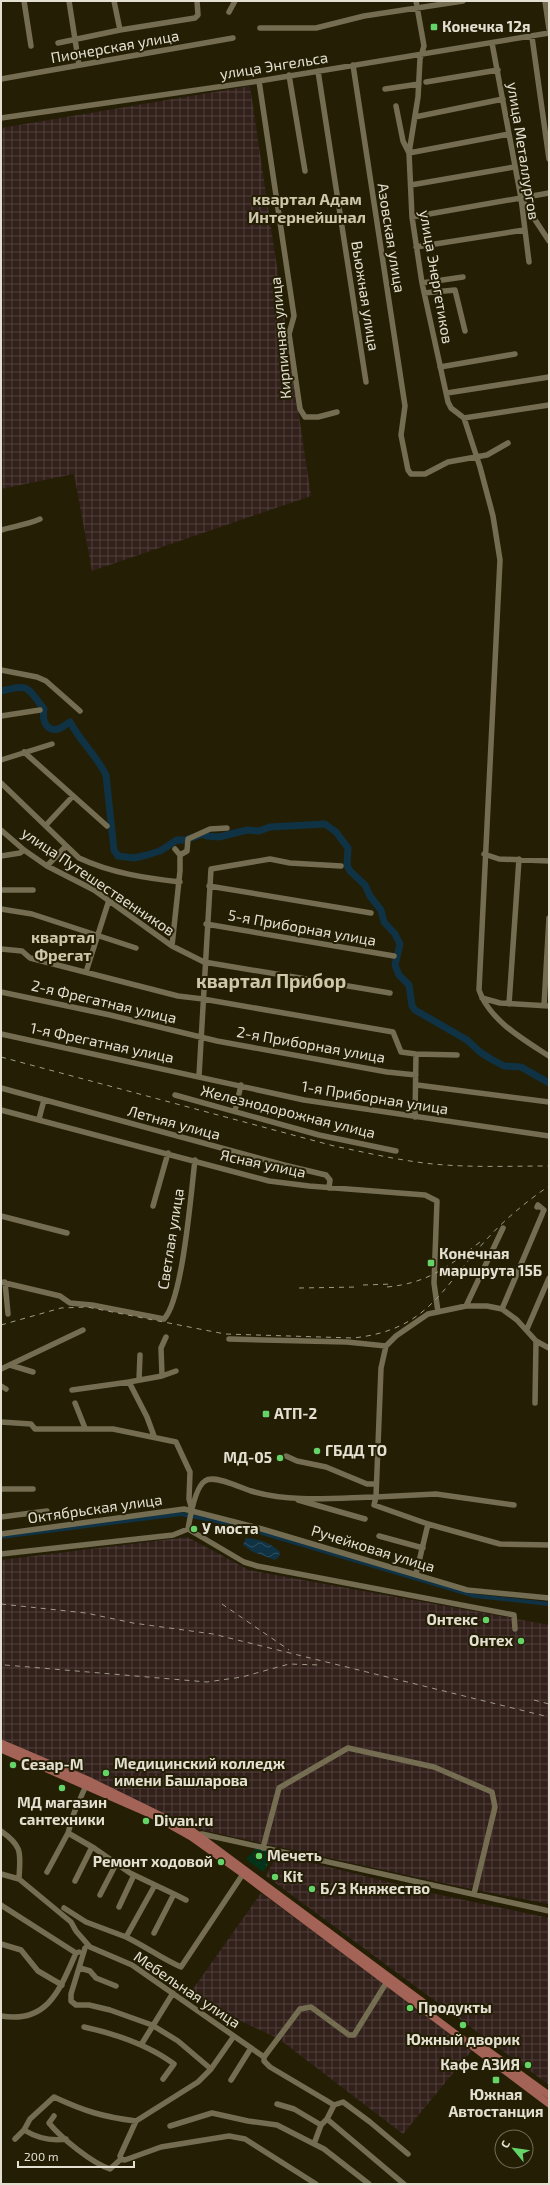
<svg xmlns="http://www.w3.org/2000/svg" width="550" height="2185" font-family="'Exo 2',sans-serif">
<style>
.industrial{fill:url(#industrial-grid)}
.grass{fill:url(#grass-tufts)}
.water{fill:url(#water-waves)}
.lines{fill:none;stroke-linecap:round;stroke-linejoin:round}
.canal{stroke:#0f3345;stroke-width:4}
.river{stroke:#0f3345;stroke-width:7}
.minor{stroke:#746d52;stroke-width:5.5}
.major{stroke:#a46357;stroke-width:7}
.rail{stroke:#9f9b88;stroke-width:1;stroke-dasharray:5 5;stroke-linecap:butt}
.poi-dot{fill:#64d468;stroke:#241e05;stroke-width:1.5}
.labels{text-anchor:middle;stroke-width:4;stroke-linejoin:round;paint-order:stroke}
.poi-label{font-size:15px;font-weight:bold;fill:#e4e0d1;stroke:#241e05;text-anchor:start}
.street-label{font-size:15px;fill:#e4e0d1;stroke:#241e05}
.neighbourhood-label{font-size:16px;font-weight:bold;fill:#cfc7a9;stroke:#241e05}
.district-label{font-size:19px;font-weight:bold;fill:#cfc7a9;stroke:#241e05}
</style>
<defs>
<pattern id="industrial-grid" width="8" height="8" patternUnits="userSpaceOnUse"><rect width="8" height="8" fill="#32201b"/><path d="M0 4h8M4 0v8" fill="none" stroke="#50403b"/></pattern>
<pattern id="grass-tufts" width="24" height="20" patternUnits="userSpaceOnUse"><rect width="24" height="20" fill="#02341b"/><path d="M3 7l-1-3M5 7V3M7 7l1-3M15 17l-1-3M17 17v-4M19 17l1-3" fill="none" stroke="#27513b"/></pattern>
<pattern id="water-waves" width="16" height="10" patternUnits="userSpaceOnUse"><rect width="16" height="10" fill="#0f3345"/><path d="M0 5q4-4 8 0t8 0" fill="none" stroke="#32505f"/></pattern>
</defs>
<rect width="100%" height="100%" fill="#241e05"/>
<path class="industrial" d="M250 86 311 496 92 571 74 474 1 489V128Z
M187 1537 249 1570 549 1625V1904L466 1888 202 1830 1 1742V1560Z
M277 1854 436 1894 549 1918V2085L266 1876Z
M261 1893 473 2049 403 2134 279 2039 188 1996Z"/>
<path class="grass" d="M257 1848 275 1852 263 1872 246 1859Z"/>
<path class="water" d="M246 1538C258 1539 271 1543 280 1552L279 1557 275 1560 253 1552 243 1545Z"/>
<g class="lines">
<path class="canal" d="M1 1537 181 1514 231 1524 475 1596 549 1604"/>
<path class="river" d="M1 691C30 684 26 686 44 709 42 718 45 732 58 729 62 728 66 724 70 722 80 741 97 756 106 775L114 850 118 856 134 858 147 855 160 851 177 840H185L203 834 207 836 219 837 247 830 259 831 270 827 325 824 336 832 348 848 347 865 350 871 365 885 370 896 381 910 384 922 395 934 400 944 395 965 399 975 409 985 412 1006 415 1010 467 1040 480 1052 491 1059 504 1066 521 1067 549 1083"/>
<path class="minor" d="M24 1 31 46
M69 1 79 65
M114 1 120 30
M416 1 424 46 420 59 418 97 409 153 412 217 422 283 448 402 451 408 464 418 480 467 493 516 500 560 479 990C489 1020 524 1040 549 1056
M545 1 549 29
M229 12 235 1
M260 28H316L364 16 463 1
M532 37 549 159
M58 43 120 30 195 18 198 15 197 1
M492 43 521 198 529 262
M353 65 405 406 401 435 408 470 411 474H425L448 462 487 455 508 443
M318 71 366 382
M289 75 305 171
M1 79 233 38
M259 81 294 316 289 334 300 409 305 417H318L337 412
M426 82 498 70
M385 89 419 84
M396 106 403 141 409 153 509 134
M415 117 503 99
M1 118 259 81 549 33
M411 185 514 167
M522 200 549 241
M412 217 549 193
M416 247 524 230
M422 283 463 277
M424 293 455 290 465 331
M440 367 515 354
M447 393 549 377
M464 418 549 405
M1 530C15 526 26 525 40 519
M1 670 37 677 46 681 80 711
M1 716 40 710
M24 752 107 826
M1 760 52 744
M1 783 79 858C111 873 145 878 180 882
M46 825 73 796
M1 830 24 850 47 866 94 890 172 946 204 962 390 993
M484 854 499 859 549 861
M180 855 187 851 188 839 210 829 227 828
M1 856 20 853 24 850
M47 866 66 846
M209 886 371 913
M1 890H33
M1 909 32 914 136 948
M206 924 394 956
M172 946 180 871V855L175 849
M1 949 22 951 30 958 178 996 203 999 393 1032 401 1052 416 1054 457 1055
M86 972 109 900
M1 992 110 1015 217 1041 387 1072 416 1075
M482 998 500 1003 549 1006
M509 1004 519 859
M544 1006 549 918
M1 1034 304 1100 549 1136
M199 1076 211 869 270 859 290 863 341 866
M417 1085 549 1102
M1 1088 284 1165 326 1175 330 1180 329 1188
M175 1095 319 1135 396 1151
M1 1110 269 1181 309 1186 425 1195 437 1201 434 1283 438 1312
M235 1111 241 1085
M415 1117 416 1054
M39 1119 44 1100
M153 1206 168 1153
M1 1216 67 1233
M1 1282 60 1296 70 1303 92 1305 164 1319C183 1299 191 1192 195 1160
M5 1282 8 1314
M466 1306 503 1228
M502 1309 544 1210 538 1205 537 1207
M527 1329 549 1278
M229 1339 347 1342 386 1346
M10 1365 33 1372
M1 1369 83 1330
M162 1376 161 1348 166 1337
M139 1380 140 1355
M129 1382 162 1376 176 1371
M1 1386 6 1389
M72 1390 129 1382 147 1417 154 1436
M75 1403 85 1428
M535 1403 536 1341
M1 1422 31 1424 35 1429H113L176 1442 190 1472 189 1499 192 1510
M286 1456 297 1461 326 1467 367 1484H376
M1 1489H33
M298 1500 365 1519
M514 1505 436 1494 376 1497 374 1505 428 1524 500 1544 549 1545
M1 1517 47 1511
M188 1529C190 1517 195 1487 205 1481 214 1474 241 1488 251 1491 291 1503 335 1498 376 1497L381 1368 386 1346 396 1336 428 1314 466 1306H487L502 1309 517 1320 536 1341 549 1348
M1 1534 184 1509 262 1529 467 1590 549 1598
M379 1536 423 1548
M1 1554 173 1535 188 1529 244 1562 257 1566 514 1615 515 1629
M416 1574 428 1524
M87 1783 74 1813 68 1833 94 1848 130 1873 155 1885 126 1937C145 1946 162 1959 181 1967L245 1871
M1 1831C24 1847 20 1854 19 1879L71 1922 76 1931 90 1947 132 1965 264 2057V2061L270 2067 334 2105
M197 1835 202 1834 549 1911
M263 1848 279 1788 348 1748 434 1767 492 1792 495 1807 474 1894
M47 1872 68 1833
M1 1874 19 1879
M75 1881 92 1847
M174 1894 186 1900
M100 1895 116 1864
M1 1905 76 1953 79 1952
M119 1907 134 1875
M64 1908 86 1922 126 1937
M154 1933 174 1894 155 1885
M1 1944 21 1950 38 1971 62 1985
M85 1948 71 1994V2001L76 2005H89L110 2010 152 2025 178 2041 211 2069
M80 1968 90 1971 96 1978 116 1986
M1 2016C48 2024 60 1989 76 1953
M84 2027C116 2034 147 2044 174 2064L163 2079
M234 2036 211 2069 198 2082 136 2121 120 2156 121 2159 125 2160 161 2147 229 2136 245 2139 316 2184
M141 2045 173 1993
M264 2057 300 2009 311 2007 349 2035H354L388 1980
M231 2080 251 2048
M277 2104 294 2109 321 2125
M54 2116 49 2123C61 2138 92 2163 110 2169L121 2159
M327 2119 404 2184
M170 2126 212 2113 248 2121 277 2125 324 2149 369 2184
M24 2130C37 2138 52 2141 66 2139
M15 2139 24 2130 30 2119 54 2097C84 2111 103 2117 136 2121
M314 2144 321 2125 327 2119 334 2105 343 2102 370 2122 408 2154"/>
<path class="major" d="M1 1743 88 1780 194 1832 423 2002
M1 1749 152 1815 191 1837 243 1874 549 2104
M476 2042 549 2095"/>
<path class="rail" d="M1 1057 334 1146C363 1152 393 1159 424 1163 465 1168 507 1166 549 1166
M363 1285 393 1284
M387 1287C428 1283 448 1267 480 1242
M299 1288 358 1287
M1 1325 61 1308 87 1307 225 1334 353 1338C428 1330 441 1289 486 1240 504 1220 527 1201 549 1186
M1 1604 86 1613 133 1623 213 1634 549 1717
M222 1604 289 1650
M5 1665 207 1682 242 1677 289 1664 320 1665
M534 1700 549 1704"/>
</g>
<g class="poi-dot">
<rect x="430" y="23" width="8" height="8" rx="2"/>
<rect x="427" y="1259" width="8" height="8" rx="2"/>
<rect x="262" y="1410" width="8" height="8" rx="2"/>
<circle cx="317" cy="1451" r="4"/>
<circle cx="280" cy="1458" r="4"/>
<circle cx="194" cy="1529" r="4"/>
<circle cx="486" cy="1620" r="4"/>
<circle cx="521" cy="1641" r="4"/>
<circle cx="13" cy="1765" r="4"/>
<circle cx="106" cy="1773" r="4"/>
<circle cx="62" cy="1788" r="4"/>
<circle cx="146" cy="1821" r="4"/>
<circle cx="259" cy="1856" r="4"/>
<circle cx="221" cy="1862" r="4"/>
<circle cx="275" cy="1877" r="4"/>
<circle cx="312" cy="1889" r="4"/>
<circle cx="410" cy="2008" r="4"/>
<circle cx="463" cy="2025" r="4"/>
<circle cx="528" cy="2065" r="4"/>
<rect x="492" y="2076" width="8" height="8" rx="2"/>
</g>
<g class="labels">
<g class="poi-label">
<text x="442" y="32">Конечка 12я</text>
<text x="439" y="1259">Конечная<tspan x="439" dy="17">маршрута 15Б</tspan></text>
<text x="274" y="1419">АТП-2</text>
<text x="325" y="1456">ГБДД ТО</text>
<text x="272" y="1463" text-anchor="end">МД-05</text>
<text x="202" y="1534">У моста</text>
<text x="478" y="1625" text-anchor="end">Онтекс</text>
<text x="513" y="1646" text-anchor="end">Онтех</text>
<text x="114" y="1769">Медицинский колледж<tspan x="114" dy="17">имени Башларова</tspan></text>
<text x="21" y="1770">Сезар-М</text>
<text x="62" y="1808" text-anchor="middle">МД магазин<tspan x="62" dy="17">сантехники</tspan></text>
<text x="154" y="1826">Divan.ru</text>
<text x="267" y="1861">Мечеть</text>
<text x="213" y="1867" text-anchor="end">Ремонт ходовой</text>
<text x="283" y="1882">Kit</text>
<text x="320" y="1894">Б/З Княжество</text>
<text x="418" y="2013">Продукты</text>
<text x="463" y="2045" text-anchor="middle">Южный дворик</text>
<text x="520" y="2070" text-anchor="end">Кафе АЗИЯ</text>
<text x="496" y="2100" text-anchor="middle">Южная<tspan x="496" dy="17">Автостанция</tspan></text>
</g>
<g class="street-label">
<text transform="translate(115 47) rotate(-10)" y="5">Пионерская улица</text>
<text transform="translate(274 66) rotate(-9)" y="5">улица Энгельса</text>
<text transform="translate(523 151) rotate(81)" y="5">улица Металлургов</text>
<text transform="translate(391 238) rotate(81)" y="5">Азовская улица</text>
<text transform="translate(436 277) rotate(80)" y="5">улица Энергетиков</text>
<text transform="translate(365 296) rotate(81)" y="5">Вьюжная улица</text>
<text transform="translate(281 338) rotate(-95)" y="5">Кирпичная улица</text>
<text transform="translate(98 882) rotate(34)" y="5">улица Путешественников</text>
<text transform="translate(302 928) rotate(10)" y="5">5-я Приборная улица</text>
<text transform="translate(104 1002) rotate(13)" y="5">2-я Фрегатная улица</text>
<text transform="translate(102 1043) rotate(12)" y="5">1-я Фрегатная улица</text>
<text transform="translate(311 1045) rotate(10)" y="5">2-я Приборная улица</text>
<text transform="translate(375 1098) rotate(9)" y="5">1-я Приборная улица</text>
<text transform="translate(288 1112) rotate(14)" y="5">Железнодорожная улица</text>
<text transform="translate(174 1123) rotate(15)" y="5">Летняя улица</text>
<text transform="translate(263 1164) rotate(12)" y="5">Ясная улица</text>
<text transform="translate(171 1239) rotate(-81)" y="5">Светлая улица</text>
<text transform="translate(95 1509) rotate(-8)" y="5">Октябрьская улица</text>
<text transform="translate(373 1549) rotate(17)" y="5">Ручейковая улица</text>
<text transform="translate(187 1990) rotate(34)" y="5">Мебельная улица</text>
</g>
<g class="neighbourhood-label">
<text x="307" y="205">квартал Адам<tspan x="307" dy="18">Интернейшнал</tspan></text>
<text x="63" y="943">квартал<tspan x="63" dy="18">Фрегат</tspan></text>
</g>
<g class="district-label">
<text x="271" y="988">квартал Прибор</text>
</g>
</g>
<rect width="550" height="2185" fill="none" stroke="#e4e0d1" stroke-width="4"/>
<g transform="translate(514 2149) rotate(299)"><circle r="19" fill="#241e05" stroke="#716c57"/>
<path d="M0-3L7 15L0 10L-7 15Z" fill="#64d468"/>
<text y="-6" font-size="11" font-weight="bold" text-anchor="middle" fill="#e4e0d1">С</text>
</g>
<path d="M18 2161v6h116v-6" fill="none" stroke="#e4e0d1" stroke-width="2"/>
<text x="24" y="2161" font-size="12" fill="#e4e0d1" stroke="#241e05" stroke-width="3" paint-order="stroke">200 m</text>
</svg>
